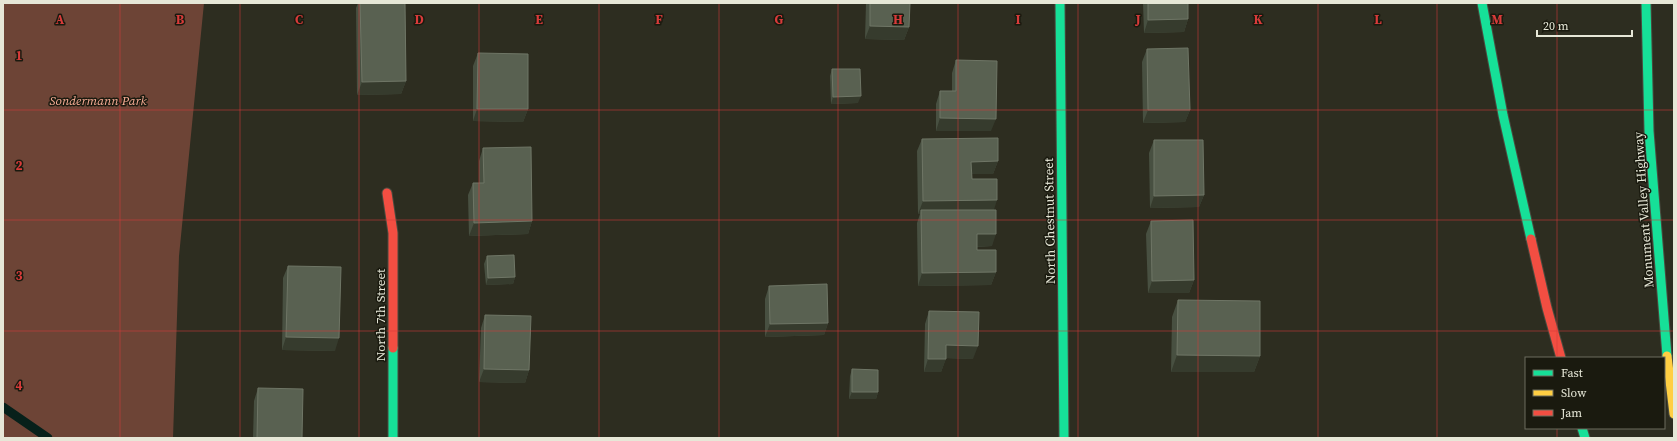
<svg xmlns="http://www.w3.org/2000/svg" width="1677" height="441" font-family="'Source Serif 4',serif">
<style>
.green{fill:#6d4436}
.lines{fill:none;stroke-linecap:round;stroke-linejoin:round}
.stream{stroke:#07201a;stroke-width:9}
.fast-casing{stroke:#4b4b3f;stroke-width:11}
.slow-casing{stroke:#4b4b3f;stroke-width:11}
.jam-casing{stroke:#4b4b3f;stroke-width:11}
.fast{stroke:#16e098;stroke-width:9}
.slow{stroke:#ffcf43;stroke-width:9}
.jam{stroke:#f24e42;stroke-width:9}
.wall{fill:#485041}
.shaded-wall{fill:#363b2d}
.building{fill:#596151;stroke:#6f7666}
.grid{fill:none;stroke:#d83b3a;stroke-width:1;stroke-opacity:0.55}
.labels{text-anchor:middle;stroke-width:3;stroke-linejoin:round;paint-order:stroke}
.park-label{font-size:13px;font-style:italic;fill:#f9ae97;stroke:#1a1a0f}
.street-label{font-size:13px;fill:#e6e7d7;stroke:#1a1a0f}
.grid-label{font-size:13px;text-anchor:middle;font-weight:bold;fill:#d83b3a;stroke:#1a1a0f;stroke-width:3;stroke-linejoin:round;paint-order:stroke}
</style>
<rect width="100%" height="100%" fill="#2d2d20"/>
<path class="green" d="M3 3H204L179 256 173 438H3Z"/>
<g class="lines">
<path class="stream" d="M3 407 48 438"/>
<g class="fast-casing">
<path id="fast" d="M1060 3 1064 438
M1482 3 1503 115 1531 239
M1646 3 1649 131 1667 356
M393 348V438
M1582 428 1585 438"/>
</g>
<g class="slow-casing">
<path id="slow" d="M1667 356 1674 414"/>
</g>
<g class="jam-casing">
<path id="jam" d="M387 193 393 233V348
M1531 239 1547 308 1561 358"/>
</g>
<use href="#fast" class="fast"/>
<use href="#slow" class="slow"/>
<use href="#jam" class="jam"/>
</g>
<path class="wall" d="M358 3H405L406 81 401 94 357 95 356 8Z
M866 3H910L909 27 904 40 865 39Z
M1143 3H1188V19L1184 32 1144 33Z
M1147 49 1190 110 1185 122 1143 123 1142 62Z
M478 53 528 109 523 122 473 121V66Z
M956 60 991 131H936V104L940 91H952V73Z
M832 69 858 103 831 104 830 76Z
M922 139 998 161 993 174H972V179L994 210 992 246 977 247V250L996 272 991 285 918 286 917 223 920 214H918L917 151Z
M1154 140 1204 195 1199 207 1150 208 1149 153Z
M483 148 532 221 528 234 469 236 468 195 473 183H479V161Z
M1151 221 1194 280 1189 293H1148L1146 234Z
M487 256 515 277 513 284 486 285 484 264Z
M288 266 335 351 282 350 283 278Z
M769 286 828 323 824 335 765 337V299Z
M1178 300 1260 356 1254 372H1171L1172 317Z
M929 311 973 359 946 358 941 372H924L925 324Z
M485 315 529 370 525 383 479 382 481 328Z
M852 369 878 392 876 399H849L850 376Z
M258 388 302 438H253L254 401Z"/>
<path class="shaded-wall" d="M1188 19 1184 32 1144 33 1148 20Z
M870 26 909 27 904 40 865 39Z
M406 81 401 94 357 95 362 82Z
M861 96 858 103 831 104 833 97Z
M477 109H528L523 122 473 121Z
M1148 110H1190L1185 122 1143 123Z
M940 118 996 119 991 131H936Z
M998 161 993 174H967L971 162Z
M1204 195 1199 207 1150 208 1154 196Z
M997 200 993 213 921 210 920 214H918L923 201Z
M532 221 528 234 469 236 474 223Z
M977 234H996L992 246 972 247Z
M996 272 991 285 918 286 922 273Z
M515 277 513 284 486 285 488 278Z
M1194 280 1189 293H1148L1152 281Z
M828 323 824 335 765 337 770 324Z
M286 337 339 338 335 351 282 350Z
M946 345 978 346 973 359 941 358Z
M1177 355 1260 356 1254 372H1171Z
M928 359H946L941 372H924Z
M484 369 529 370 525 383 479 382Z
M852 392H878L876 399H849Z"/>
<path class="building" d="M360 3H405L406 81 362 82Z
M870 3H910L909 27 870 26Z
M1148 3H1188V19L1148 20Z
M1188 48 1190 110H1148L1147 49Z
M478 53 528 54V109H477Z
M956 60 997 61 996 119 940 118V91H956Z
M832 69H860L861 96 833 97Z
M998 138V161L971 162 972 179H997V200L923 201 922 139Z
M1154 140H1203L1204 195 1154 196Z
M531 147 532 221 474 223 473 183H484L483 148Z
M921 210H996V234H977V250H996V272L922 273Z
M1193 220 1194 280 1152 281 1151 221Z
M514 255 515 277 488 278 487 256Z
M288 266 341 267 339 338 286 337Z
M827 284 828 323 770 324 769 286Z
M1178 300 1260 301V356L1177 355Z
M929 311 979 312 978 346 946 345V359H928Z
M485 315 531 316 529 370 484 369Z
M852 369 878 370V392H852Z
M258 388 303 389 302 438H257Z"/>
<path class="grid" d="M120 3V438M240 3V438M359 3V438M479 3V438M599 3V438M719 3V438M838 3V438M958 3V438M1078 3V438M1198 3V438M1318 3V438M1437 3V438M1557 3V358M3 110H1674M3 220H1674M3 331H1674M1557 428V438"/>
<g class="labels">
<g class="park-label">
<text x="98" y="105">Sondermann Park</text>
</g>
<g class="street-label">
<text transform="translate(1643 210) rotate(-94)" y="5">Monument Valley Highway</text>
<text transform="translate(1049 221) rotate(-91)" y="5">North Chestnut Street</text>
<text transform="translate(380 315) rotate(-90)" y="5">North 7th Street</text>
</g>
</g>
<g class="grid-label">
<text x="60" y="24">A</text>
<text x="180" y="24">B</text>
<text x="299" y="24">C</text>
<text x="419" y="24">D</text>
<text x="539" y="24">E</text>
<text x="659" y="24">F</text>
<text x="779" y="24">G</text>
<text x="898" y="24">H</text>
<text x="1018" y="24">I</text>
<text x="1138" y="24">J</text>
<text x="1258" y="24">K</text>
<text x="1378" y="24">L</text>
<text x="1497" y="24">M</text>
<text x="19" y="60">1</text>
<text x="19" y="170">2</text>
<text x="19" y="280">3</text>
<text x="19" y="390">4</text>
</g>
<rect width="1677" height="441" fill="none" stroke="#e6e7d7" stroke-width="8"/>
<rect x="1525" y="357" width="140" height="72" fill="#1a1a0f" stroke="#6c6c5f"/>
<rect x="1533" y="370" width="20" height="6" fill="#16e098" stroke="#6c6c5f"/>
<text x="1561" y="377" font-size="12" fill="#e6e7d7">Fast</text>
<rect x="1533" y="390" width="20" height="6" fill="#ffcf43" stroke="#6c6c5f"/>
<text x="1561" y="397" font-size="12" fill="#e6e7d7">Slow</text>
<rect x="1533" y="410" width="20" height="6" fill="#f24e42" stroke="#6c6c5f"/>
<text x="1561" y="417" font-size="12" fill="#e6e7d7">Jam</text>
<path d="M1537 30v6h95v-6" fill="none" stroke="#e6e7d7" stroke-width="2"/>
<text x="1543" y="30" font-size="12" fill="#e6e7d7" stroke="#1a1a0f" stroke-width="3" paint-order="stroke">20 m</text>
</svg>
